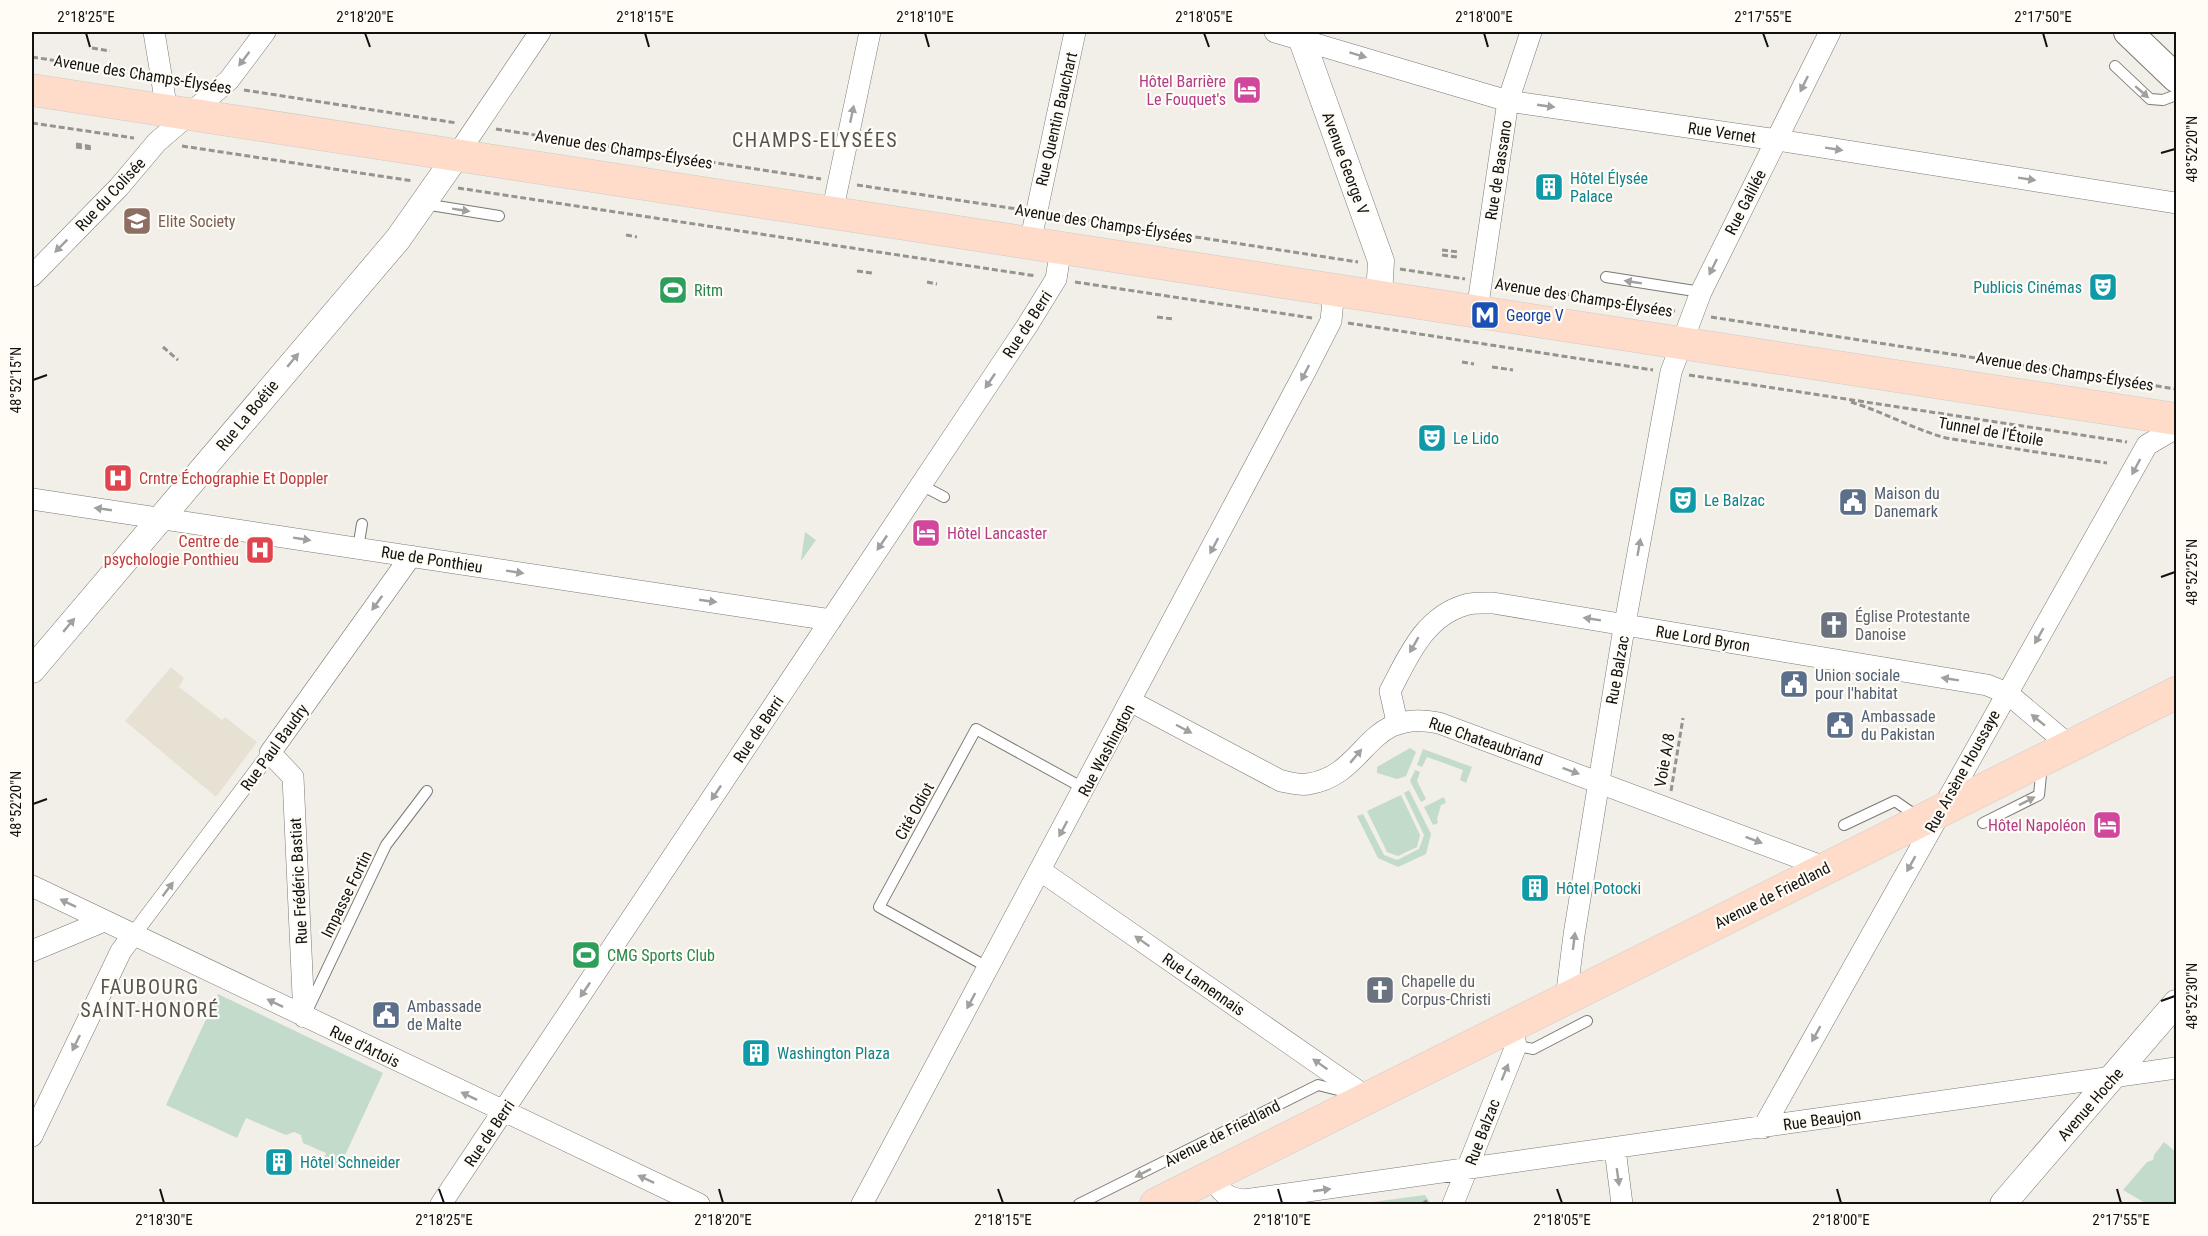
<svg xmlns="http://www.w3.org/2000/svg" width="2208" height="1236" font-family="'Roboto Condensed',sans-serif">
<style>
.built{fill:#e7e1d4}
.green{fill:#c3dbca}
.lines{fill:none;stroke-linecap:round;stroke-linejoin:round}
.service-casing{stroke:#7c7974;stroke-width:12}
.pedestrian-casing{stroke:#7c7974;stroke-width:16}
.minor-casing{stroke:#7c7974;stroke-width:22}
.tertiary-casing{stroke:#7c7974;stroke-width:27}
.secondary-casing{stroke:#7c7974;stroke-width:30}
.primary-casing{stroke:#cbcbca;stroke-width:33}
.path{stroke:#95938e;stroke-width:3;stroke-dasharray:6 3;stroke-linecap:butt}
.service{stroke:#fff;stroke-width:10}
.pedestrian{stroke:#fff;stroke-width:15}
.minor{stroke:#fff;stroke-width:21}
.tertiary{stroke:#fff;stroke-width:26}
.secondary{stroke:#fff;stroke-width:28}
.primary{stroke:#fedcc9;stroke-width:32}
.oneway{fill:#a0a09f}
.ticks{fill:none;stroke:#12110f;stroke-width:2}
.labels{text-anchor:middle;stroke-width:4.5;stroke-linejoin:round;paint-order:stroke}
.street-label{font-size:16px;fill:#12110f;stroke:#fffcf6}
.hotel-label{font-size:16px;fill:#b23c85;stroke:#fffcf6;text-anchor:end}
.culture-label{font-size:16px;fill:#0d838f;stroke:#fffcf6;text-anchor:start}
.education-label{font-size:16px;fill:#785e54;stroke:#fffcf6;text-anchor:start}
.leisure-label{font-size:16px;fill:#27864d;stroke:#fffcf6;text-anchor:start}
.transit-label{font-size:16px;fill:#164399;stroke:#fffcf6;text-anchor:start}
.health-label{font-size:16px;fill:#be3a42;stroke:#fffcf6;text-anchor:start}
.service-label{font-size:16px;fill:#4e5e75;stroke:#fffcf6;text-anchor:start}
.worship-label{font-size:16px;fill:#5b616d;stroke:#fffcf6;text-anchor:start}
.quarter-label{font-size:20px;letter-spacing:1.5px;fill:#575550;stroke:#fffcf6}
.neatline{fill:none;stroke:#12110f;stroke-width:2}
.ticks-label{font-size:15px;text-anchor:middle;fill:#12110f}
</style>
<rect width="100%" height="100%" fill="#f1efe8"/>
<path class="built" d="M171 667 184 678 179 687 222 720 225 717 257 742 216 797 125 721Z"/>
<path class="green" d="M805 532 816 540 801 561V560Z
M1410 748 1416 752 1406 776 1397 779 1377 773V767Z
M1423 749 1472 767 1466 783 1460 780 1463 770 1427 757 1422 767 1417 765Z
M1415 770 1420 772 1417 781 1426 799 1421 802 1410 781Z
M1409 790 1431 834 1426 854 1398 867 1378 858 1357 816 1363 814 1384 855 1397 860 1419 849 1424 835 1404 793Z
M1401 795 1420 835 1417 847 1398 856 1387 852 1367 811Z
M1444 797 1446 803 1441 805 1437 819 1438 823 1433 825 1424 807Z
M218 994 383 1073 340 1166 324 1159 326 1153 303 1143 301 1135 294 1132 286 1135 246 1118 237 1138 166 1105Z
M2164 1142 2176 1152V1204H2147L2123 1190 2147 1162 2153 1160 2154 1155Z
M1425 1195 1431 1204H1358Z"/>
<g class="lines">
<g class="service-casing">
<path id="service" d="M2115 66 2150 99 2163 100 2176 95
M424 204 499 216
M1606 277 1701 292
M921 485 944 497
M358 548 362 524
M1983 823 2039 795 2042 765
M1844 825 1895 801 1918 817
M989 968 879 907 976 729 1085 789
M308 1009 386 845 427 791
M1514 1045 1533 1049 1587 1021
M1079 1204 1318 1085 1350 1093"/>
</g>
<g class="pedestrian-casing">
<path id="pedestrian" d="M133 935 270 753"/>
</g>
<g class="minor-casing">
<path id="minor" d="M154 32 167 111
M1275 32 1508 101 1777 140 2176 203
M457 155 540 32
M832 213 870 32
M1030 243 1075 32
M32 276 119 187 157 142 229 80 265 32
M1477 311 1508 101 1531 32
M32 499 831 620
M1132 702 1281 781C1289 782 1300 786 1308 784 1368 775 1365 707 1439 723L1827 868
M1397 722 1390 691C1408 657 1424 617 1465 605 1473 602 1484 603 1493 603L1987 685 2007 693 2070 746
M1041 871 1368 1098
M32 886 699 1204
M32 951 104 921
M1566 999 1574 935 1622 640 1671 372 1701 292 1830 32
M304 1017 293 777 270 753 411 556
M1763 1128 2147 445 2176 428
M32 1136 121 951 133 935
M1615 1149 1622 1204
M1213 1176C1220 1192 1226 1198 1244 1200L2176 1068
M441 1204 1027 326 1056 279 1061 248
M862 1204 1307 368 1331 321 1334 289
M1453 1204 1516 1046 1512 1025"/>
</g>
<g class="tertiary-casing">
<path id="tertiary" d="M1299 32 1381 261 1379 296
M32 670 398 239 457 155
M2003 1204 2176 1003"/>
</g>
<g class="secondary-casing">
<path id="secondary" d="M2128 32 2176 78"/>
</g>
<g class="primary-casing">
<path id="primary" d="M32 90 2176 419
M1156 1204 2176 693"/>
</g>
<path class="path" d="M92 48 110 51
M32 57 142 74
M182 80 196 82
M244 90 457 123
M32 123 134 138
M496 129 821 179
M76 144 93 147
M182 146 413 181
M76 147 92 149
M857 185 1017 209
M458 188 1036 276
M1053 215 1358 262
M626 235 637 237
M1442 250 1458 252
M1442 255 1457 257
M1400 269 1465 279
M857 271 872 273
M927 282 937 284
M1075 282 1312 318
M1501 284 1675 311
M1157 317 1173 319
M1711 317 2176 389
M1348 323 1653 370
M163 347 178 360
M1462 362 1474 364
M1492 367 1513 370
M1689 375 2127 442
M1851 402C1884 412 1913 429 1946 438L2107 463
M1671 791 1683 718
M1422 1204 1428 1200"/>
<use href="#service" class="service"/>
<use href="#pedestrian" class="pedestrian"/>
<use href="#minor" class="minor"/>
<use href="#tertiary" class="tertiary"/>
<use href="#secondary" class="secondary"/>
<use href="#primary" class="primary"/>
</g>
<defs><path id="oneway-solid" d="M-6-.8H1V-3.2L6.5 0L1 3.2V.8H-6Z" transform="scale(1.5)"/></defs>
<g class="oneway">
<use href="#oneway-solid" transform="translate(1358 55) rotate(17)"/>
<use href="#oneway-solid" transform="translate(244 59) rotate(127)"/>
<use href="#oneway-solid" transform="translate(1804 84) rotate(116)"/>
<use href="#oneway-solid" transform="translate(2142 92) rotate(41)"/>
<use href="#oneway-solid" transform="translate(1546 106) rotate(8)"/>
<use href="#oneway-solid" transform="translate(852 114) rotate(-78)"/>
<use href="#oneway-solid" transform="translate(1834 149) rotate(9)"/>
<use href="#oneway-solid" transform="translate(2027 179) rotate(9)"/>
<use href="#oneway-solid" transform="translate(461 210) rotate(9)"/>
<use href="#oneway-solid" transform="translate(61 246) rotate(135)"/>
<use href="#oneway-solid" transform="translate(1713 267) rotate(116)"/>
<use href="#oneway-solid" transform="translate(1633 282) rotate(-171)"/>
<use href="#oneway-solid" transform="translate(293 360) rotate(-50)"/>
<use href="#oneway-solid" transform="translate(1305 373) rotate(117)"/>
<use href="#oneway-solid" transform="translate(990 381) rotate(124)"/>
<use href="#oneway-solid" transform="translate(2136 467) rotate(118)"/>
<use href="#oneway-solid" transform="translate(103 509) rotate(-172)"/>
<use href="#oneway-solid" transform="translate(302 539) rotate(9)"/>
<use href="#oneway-solid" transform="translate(882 543) rotate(124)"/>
<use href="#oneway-solid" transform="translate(1214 546) rotate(118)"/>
<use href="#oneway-solid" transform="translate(1639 547) rotate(-80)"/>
<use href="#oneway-solid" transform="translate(515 572) rotate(9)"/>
<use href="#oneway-solid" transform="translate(708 601) rotate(8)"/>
<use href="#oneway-solid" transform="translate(377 603) rotate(126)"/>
<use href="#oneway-solid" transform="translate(1592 619) rotate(-171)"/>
<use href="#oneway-solid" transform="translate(69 625) rotate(-50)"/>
<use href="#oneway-solid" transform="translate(2039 636) rotate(120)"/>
<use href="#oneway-solid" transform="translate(1414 645) rotate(120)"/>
<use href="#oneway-solid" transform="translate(1950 679) rotate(-171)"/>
<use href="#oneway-solid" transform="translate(2038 720) rotate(-141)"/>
<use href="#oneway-solid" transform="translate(1184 729) rotate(28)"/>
<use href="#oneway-solid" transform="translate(1356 756) rotate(-50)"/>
<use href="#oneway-solid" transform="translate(1571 771) rotate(20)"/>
<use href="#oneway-solid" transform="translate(716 793) rotate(124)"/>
<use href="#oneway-solid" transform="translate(2027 801) rotate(-27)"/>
<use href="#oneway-solid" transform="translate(1063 829) rotate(118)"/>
<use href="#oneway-solid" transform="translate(1754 840) rotate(21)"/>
<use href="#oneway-solid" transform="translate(1911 864) rotate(119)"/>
<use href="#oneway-solid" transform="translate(168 889) rotate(-53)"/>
<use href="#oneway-solid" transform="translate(68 903) rotate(-154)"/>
<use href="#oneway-solid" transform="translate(1142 941) rotate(-145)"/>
<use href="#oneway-solid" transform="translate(1574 941) rotate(-83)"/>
<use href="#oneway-solid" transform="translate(585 990) rotate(124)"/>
<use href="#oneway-solid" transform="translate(971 1001) rotate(118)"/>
<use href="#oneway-solid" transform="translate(275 1003) rotate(-154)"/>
<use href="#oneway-solid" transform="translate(1816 1034) rotate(119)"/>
<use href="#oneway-solid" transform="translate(76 1043) rotate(116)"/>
<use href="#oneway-solid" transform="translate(1320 1064) rotate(-145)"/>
<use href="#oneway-solid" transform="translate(1505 1072) rotate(-68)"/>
<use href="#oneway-solid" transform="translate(469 1096) rotate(-154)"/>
<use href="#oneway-solid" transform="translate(1143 1173) rotate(153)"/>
<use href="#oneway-solid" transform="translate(1618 1177) rotate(82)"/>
<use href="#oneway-solid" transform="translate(646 1179) rotate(-155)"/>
<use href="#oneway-solid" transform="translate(1322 1190) rotate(-8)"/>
</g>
<path class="ticks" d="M86 33 90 47M365 33 370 47M645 33 649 47M925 33 929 47M1204 33 1209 47M1484 33 1488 47M1763 33 1768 47M2043 33 2047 47M2161 153 2175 149M33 380 47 375M2161 577 2175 572M33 804 47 799M2161 1001 2175 996M160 1189 164 1203M439 1189 444 1203M719 1189 723 1203M998 1189 1003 1203M1278 1189 1282 1203M1557 1189 1562 1203M1837 1189 1841 1203M2117 1189 2121 1203"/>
<defs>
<g id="hotel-square" transform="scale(1.5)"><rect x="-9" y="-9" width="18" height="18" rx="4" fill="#d1479c" stroke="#fffcf6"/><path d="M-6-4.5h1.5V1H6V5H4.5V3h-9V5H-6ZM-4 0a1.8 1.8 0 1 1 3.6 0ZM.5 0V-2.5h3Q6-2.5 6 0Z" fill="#fff"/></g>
<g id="building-square" transform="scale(1.5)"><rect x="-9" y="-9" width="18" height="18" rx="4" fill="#0f9aa8" stroke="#fffcf6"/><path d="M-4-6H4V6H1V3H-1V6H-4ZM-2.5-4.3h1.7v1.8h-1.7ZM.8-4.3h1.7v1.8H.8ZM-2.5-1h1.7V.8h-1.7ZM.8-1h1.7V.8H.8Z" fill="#fff"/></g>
<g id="university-square" transform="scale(1.5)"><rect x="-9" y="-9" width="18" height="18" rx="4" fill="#8d6e63" stroke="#fffcf6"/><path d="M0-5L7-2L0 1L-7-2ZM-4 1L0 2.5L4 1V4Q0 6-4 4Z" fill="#fff"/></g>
<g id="theatre-square" transform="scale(1.5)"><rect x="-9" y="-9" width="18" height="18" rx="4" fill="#0f9aa8" stroke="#fffcf6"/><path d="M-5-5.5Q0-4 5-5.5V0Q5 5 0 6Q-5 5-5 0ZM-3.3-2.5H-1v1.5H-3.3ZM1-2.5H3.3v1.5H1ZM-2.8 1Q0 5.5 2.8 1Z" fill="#fff"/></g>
<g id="stadium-square" transform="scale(1.5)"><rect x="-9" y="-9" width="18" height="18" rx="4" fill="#2e9e5b" stroke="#fffcf6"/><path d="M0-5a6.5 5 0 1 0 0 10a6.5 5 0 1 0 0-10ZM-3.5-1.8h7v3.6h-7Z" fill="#fff"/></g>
<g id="metro-square" transform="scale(1.5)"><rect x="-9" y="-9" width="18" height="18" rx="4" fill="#1a4fb4" stroke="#fffcf6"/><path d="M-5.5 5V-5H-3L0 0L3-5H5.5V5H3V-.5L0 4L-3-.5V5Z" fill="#fff"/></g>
<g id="hospital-square" transform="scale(1.5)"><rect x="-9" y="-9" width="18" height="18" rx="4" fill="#e0444e" stroke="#fffcf6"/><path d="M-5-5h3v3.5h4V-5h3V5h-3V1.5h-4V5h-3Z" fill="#fff"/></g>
<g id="civic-square" transform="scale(1.5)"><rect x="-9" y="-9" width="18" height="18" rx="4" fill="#5c6f8a" stroke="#fffcf6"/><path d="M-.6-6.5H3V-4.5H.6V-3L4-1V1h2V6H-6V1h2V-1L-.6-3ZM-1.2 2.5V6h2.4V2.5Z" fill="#fff"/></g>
<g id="church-square" transform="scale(1.5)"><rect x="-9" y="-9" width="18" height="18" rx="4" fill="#6b7280" stroke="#fffcf6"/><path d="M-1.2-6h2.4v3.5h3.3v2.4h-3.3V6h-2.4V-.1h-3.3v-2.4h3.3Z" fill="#fff"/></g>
</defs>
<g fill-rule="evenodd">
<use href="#hotel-square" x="1247" y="90"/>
<use href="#building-square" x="1549" y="187"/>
<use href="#university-square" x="137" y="221"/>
<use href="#theatre-square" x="2103" y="287"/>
<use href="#stadium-square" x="673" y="290"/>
<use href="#metro-square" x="1485" y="315"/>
<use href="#theatre-square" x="1432" y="438"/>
<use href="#hospital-square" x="118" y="478"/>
<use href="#theatre-square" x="1683" y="500"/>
<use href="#civic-square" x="1853" y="502"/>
<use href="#hotel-square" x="926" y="533"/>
<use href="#hospital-square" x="260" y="550"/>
<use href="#church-square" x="1834" y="625"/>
<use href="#civic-square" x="1794" y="684"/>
<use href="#civic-square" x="1840" y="725"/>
<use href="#hotel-square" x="2107" y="825"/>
<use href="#building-square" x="1535" y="888"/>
<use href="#stadium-square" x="586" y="955"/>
<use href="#church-square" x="1380" y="990"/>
<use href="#civic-square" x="386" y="1015"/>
<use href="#building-square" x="756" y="1053"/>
<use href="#building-square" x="279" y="1162"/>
</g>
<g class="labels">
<g class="street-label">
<text transform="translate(143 74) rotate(9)" y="6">Avenue des Champs-Élysées</text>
<text transform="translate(1056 119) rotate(-77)" y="6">Rue Quentin Bauchart</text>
<text transform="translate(1722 132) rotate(8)" y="6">Rue Vernet</text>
<text transform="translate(624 149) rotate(9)" y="6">Avenue des Champs-Élysées</text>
<text transform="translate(1346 163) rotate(70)" y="6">Avenue George V</text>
<text transform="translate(1498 170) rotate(-81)" y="6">Rue de Bassano</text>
<text transform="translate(110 194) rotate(-47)" y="6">Rue du Colisée</text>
<text transform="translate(1745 202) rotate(-63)" y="6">Rue Galilée</text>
<text transform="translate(1104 223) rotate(9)" y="6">Avenue des Champs-Élysées</text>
<text transform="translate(1584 297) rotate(9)" y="6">Avenue des Champs-Élysées</text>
<text transform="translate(1027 324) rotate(-57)" y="6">Rue de Berri</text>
<text transform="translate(2065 371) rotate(9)" y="6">Avenue des Champs-Élysées</text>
<text transform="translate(247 415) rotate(-50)" y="6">Rue La Boétie</text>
<text transform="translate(1991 431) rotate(10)" y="6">Tunnel de l'Étoile</text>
<text transform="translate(432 559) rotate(9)" y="6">Rue de Ponthieu</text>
<text transform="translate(1703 638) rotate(9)" y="6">Rue Lord Byron</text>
<text transform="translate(1617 670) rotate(-80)" y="6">Rue Balzac</text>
<text transform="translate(758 729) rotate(-56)" y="6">Rue de Berri</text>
<text transform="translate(1486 741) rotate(19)" y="6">Rue Chateaubriand</text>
<text transform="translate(274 747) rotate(-54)" y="6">Rue Paul Baudry</text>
<text transform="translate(1106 750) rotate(-62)" y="6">Rue Washington</text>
<text transform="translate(1664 760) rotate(-80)" y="6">Voie A/8</text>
<text transform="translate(1962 771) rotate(-61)" y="6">Rue Arsène Houssaye</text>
<text transform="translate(914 811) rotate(-61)" y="6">Cité Odiot</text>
<text transform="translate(298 881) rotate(-93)" y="6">Rue Frédéric Bastiat</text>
<text transform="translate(346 894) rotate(-64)" y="6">Impasse Fortin</text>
<text transform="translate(1772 895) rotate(-27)" y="6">Avenue de Friedland</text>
<text transform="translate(1204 984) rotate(35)" y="6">Rue Lamennais</text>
<text transform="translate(365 1046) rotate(26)" y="6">Rue d'Artois</text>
<text transform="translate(2090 1104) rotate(-49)" y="6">Avenue Hoche</text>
<text transform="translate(1822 1119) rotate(-8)" y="6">Rue Beaujon</text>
<text transform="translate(1482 1132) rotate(-69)" y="6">Rue Balzac</text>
<text transform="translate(489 1133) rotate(-56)" y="6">Rue de Berri</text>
<text transform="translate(1222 1133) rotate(-27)" y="6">Avenue de Friedland</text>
</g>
<g class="hotel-label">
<text x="1226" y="87">Hôtel Barrière<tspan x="1226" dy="18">Le Fouquet's</tspan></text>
<text x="947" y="539" text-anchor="start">Hôtel Lancaster</text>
<text x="2086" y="831">Hôtel Napoléon</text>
</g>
<g class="culture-label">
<text x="1570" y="184">Hôtel Élysée<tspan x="1570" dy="18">Palace</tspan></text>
<text x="2082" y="293" text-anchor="end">Publicis Cinémas</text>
<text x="1453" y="444">Le Lido</text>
<text x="1704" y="506">Le Balzac</text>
<text x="1556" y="894">Hôtel Potocki</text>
<text x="777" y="1059">Washington Plaza</text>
<text x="300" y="1168">Hôtel Schneider</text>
</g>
<g class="education-label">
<text x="158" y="227">Elite Society</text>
</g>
<g class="leisure-label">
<text x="694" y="296">Ritm</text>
<text x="607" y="961">CMG Sports Club</text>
</g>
<g class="transit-label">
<text x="1506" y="321">George V</text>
</g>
<g class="health-label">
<text x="139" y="484">Crntre Échographie Et Doppler</text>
<text x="239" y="547" text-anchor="end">Centre de<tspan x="239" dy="18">psychologie Ponthieu</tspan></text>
</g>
<g class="service-label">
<text x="1874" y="499">Maison du<tspan x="1874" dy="18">Danemark</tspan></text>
<text x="1815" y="681">Union sociale<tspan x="1815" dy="18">pour l'habitat</tspan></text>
<text x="1861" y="722">Ambassade<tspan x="1861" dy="18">du Pakistan</tspan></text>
<text x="407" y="1012">Ambassade<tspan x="407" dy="18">de Malte</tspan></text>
</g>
<g class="worship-label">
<text x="1855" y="622">Église Protestante<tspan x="1855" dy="18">Danoise</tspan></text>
<text x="1401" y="987">Chapelle du<tspan x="1401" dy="18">Corpus-Christi</tspan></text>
</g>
<g class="quarter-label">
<text x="815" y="147">CHAMPS-ELYSÉES</text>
<text x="150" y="994">FAUBOURG<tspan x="150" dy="23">SAINT-HONORÉ</tspan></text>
</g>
</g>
<rect width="2208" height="1236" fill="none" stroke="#fffcf6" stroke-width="66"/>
<rect x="33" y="33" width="2142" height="1170" class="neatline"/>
<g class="ticks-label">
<text x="86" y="22">2°18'25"E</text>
<text x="365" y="22">2°18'20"E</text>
<text x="645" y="22">2°18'15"E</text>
<text x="925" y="22">2°18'10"E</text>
<text x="1204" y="22">2°18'05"E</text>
<text x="1484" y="22">2°18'00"E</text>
<text x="1763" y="22">2°17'55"E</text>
<text x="2043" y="22">2°17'50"E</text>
<text transform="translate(2192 149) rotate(-90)" y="5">48°52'20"N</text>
<text transform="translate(16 380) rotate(-90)" y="5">48°52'15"N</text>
<text transform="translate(2192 572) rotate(-90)" y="5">48°52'25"N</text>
<text transform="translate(16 804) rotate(-90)" y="5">48°52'20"N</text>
<text transform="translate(2192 996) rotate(-90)" y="5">48°52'30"N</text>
<text x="164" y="1225">2°18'30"E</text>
<text x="444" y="1225">2°18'25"E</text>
<text x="723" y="1225">2°18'20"E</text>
<text x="1003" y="1225">2°18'15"E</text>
<text x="1282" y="1225">2°18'10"E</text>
<text x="1562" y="1225">2°18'05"E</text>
<text x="1841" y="1225">2°18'00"E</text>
<text x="2121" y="1225">2°17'55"E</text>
</g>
</svg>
